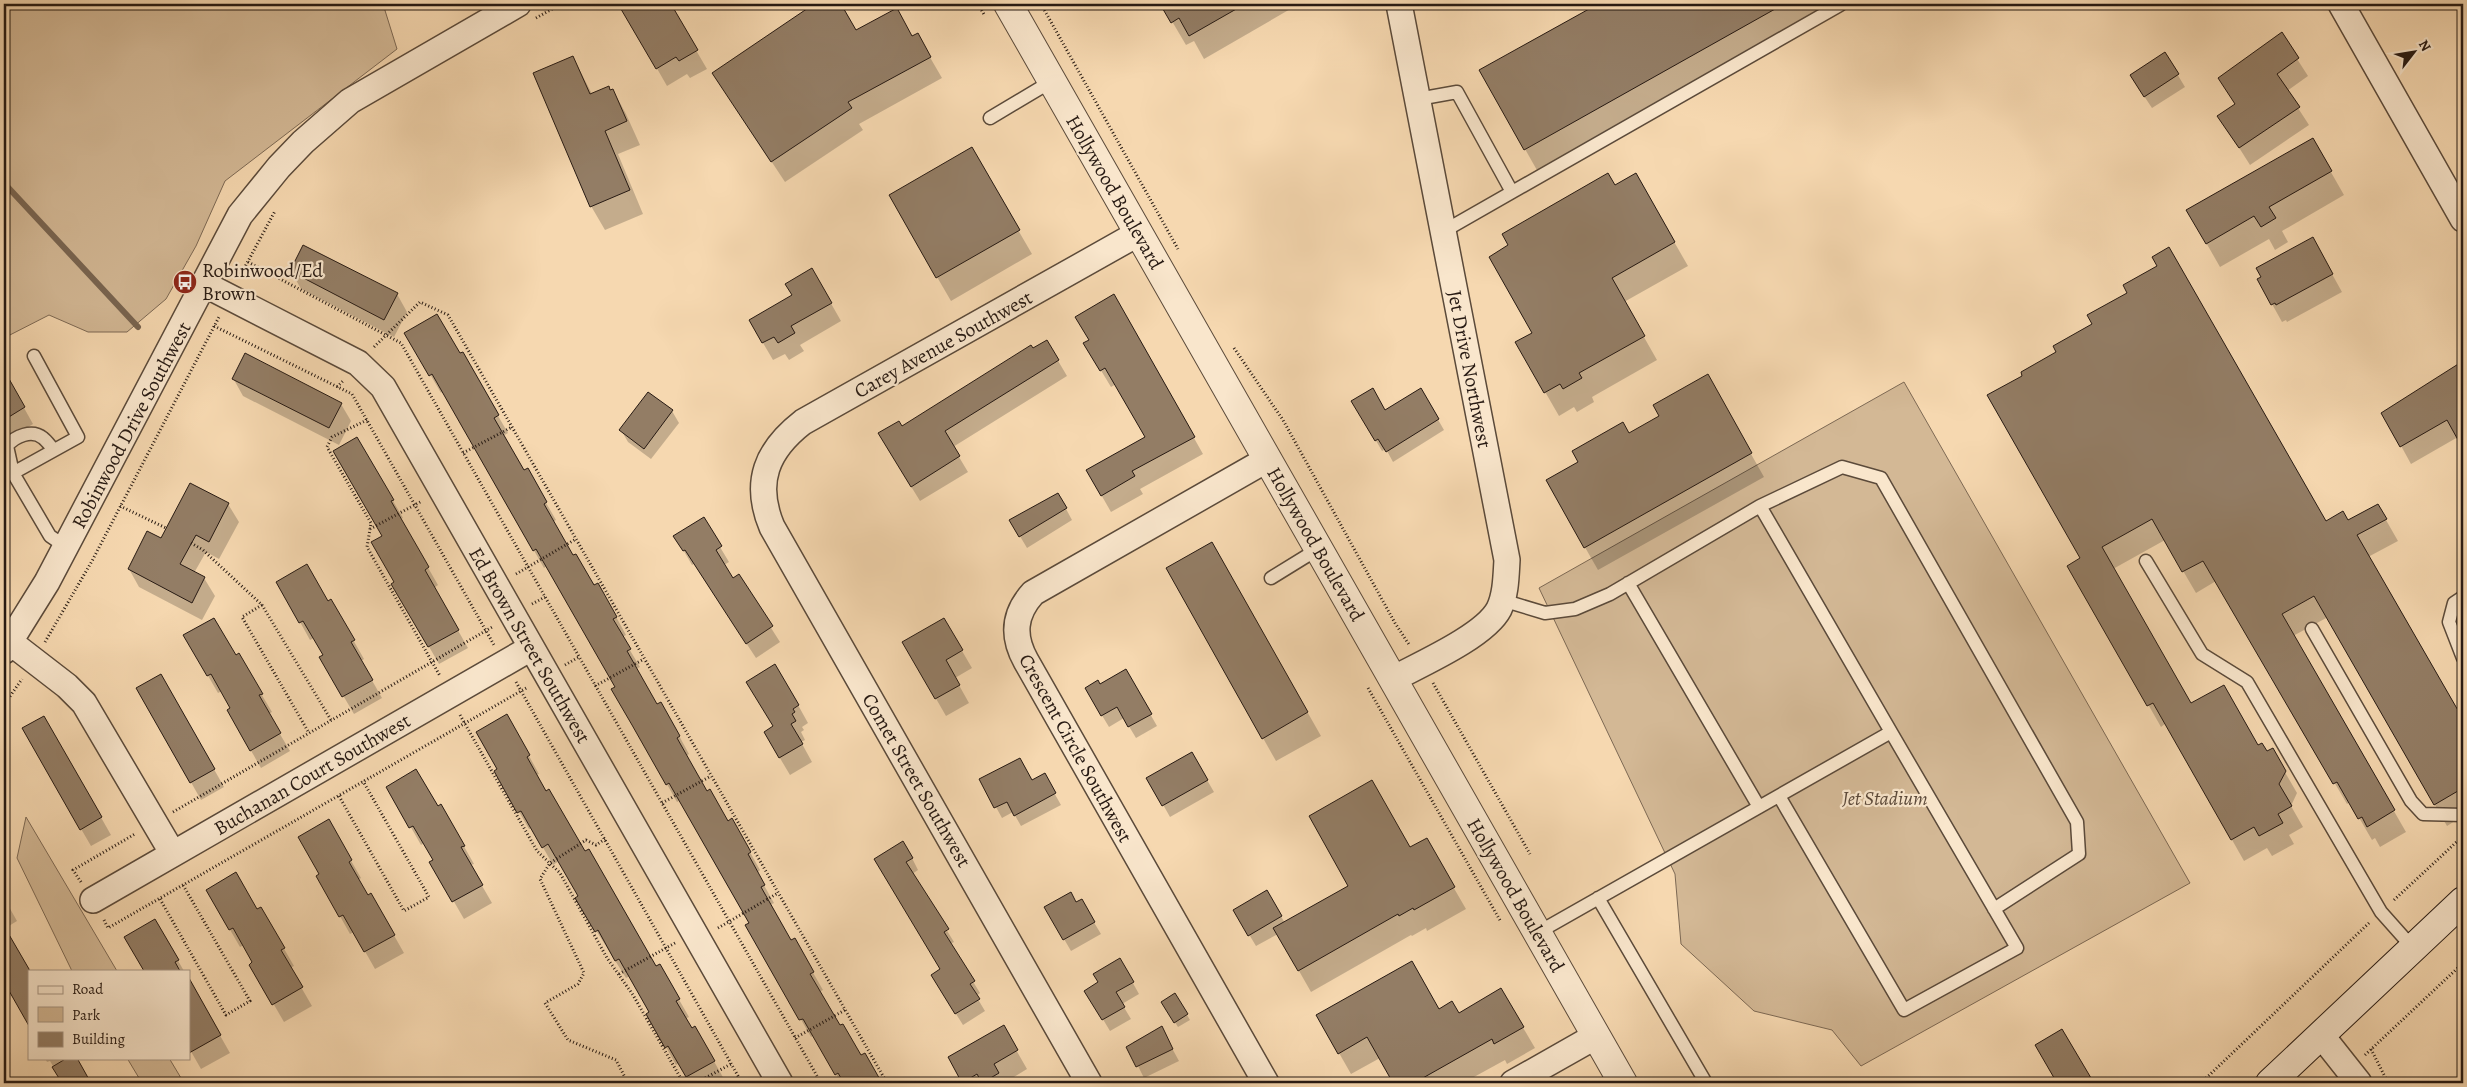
<svg xmlns="http://www.w3.org/2000/svg" width="2467" height="1087" font-family="Alegreya,serif">
<style>
.green{fill:#d3b895;stroke:#7d6954}
.shadow{fill:#0003}
.lines{fill:none;stroke-linecap:round;stroke-linejoin:round}
.stream{stroke:#796551;stroke-width:6}
.building{fill:#937d65;stroke:#271a13}
.service-casing{stroke:#5b4a3a;stroke-width:15}
.minor-casing{stroke:#5b4a3a;stroke-width:28}
.tertiary-casing{stroke:#5b4a3a;stroke-width:30}
.secondary-casing{stroke:#271a13;stroke-width:30}
.path{stroke:#271a13;stroke-width:3;stroke-dasharray:1 2.5;stroke-linecap:butt}
.service{stroke:#f9e6cc;stroke-width:12}
.minor{stroke:#f9e6cc;stroke-width:25}
.tertiary{stroke:#f9e6cc;stroke-width:28}
.secondary{stroke:#f9e6cc;stroke-width:28}
.labels{text-anchor:middle;stroke-width:4.5;stroke-linejoin:round;paint-order:stroke}
.street-label{font-size:20px;fill:#271a13;stroke:#f9e6cc}
.poi-label{font-size:20px;fill:#271a13;stroke:#f9e6cc;text-anchor:start}
.park-label{font-size:20px;font-style:italic;fill:#5b493a;stroke:#f9e6cc}
</style>
<rect width="100%" height="100%" fill="#f6d8b0"/>
<filter id="stains"><feTurbulence type="fractalNoise" baseFrequency=".004" numOctaves="4"/><feColorMatrix values="0 0 0 0 .2 0 0 0 0 .09 0 0 0 0 .02 0 0 0 .5 -.17"/></filter>
<radialGradient id="worn" r=".72"><stop offset=".6" stop-color="#630" stop-opacity="0"/><stop offset="1" stop-color="#630" stop-opacity=".3"/></radialGradient>
<path class="green" d="M4 4H383L397 49 225 181 196 246 166 299 127 332H88L49 315 4 338Z
M1904 382 2190 883 1861 1066 1832 1030 1754 1011 1681 944 1675 874 1539 588Z
M26 817 117 971H72L17 858Z
M127 1058H169L184 1083H142Z"/>
<path class="shadow" d="M620 4H669L707 69 690 78 687 74 667 86Z
M812 4H840L855 32 912 38 917 35 942 78 859 124 863 130 785 182 713 73 813 6Z
M1168 4H1299L1204 59 1194 41 1186 45 1163 6Z
M1600 4H1829L1832 8 1538 172 1481 71Z
M2281 34 2308 76 2287 91 2309 125 2250 165 2219 116 2236 105Z
M2165 54 2185 87 2152 108 2138 87Z
M573 57 592 94 613 90 626 114 640 145 618 154 643 214 605 230 591 206 534 74Z
M2312 139 2344 195 2282 231 2288 242 2275 250 2269 239 2220 267 2188 211Z
M971 149 1032 254 951 301 890 196Z
M1635 174 1688 266 1624 302 1657 360 1592 397 1594 402 1577 412 1574 407 1559 416 1517 343 1534 333 1510 246Z
M2322 256 2342 292 2287 322 2286 320 2282 322 2272 304Z
M812 270 841 321 800 345 804 351 789 360 785 354 773 360 750 321 794 296Z
M291 271 397 294 407 312 394 337 301 289Z
M1114 296 1203 454 1140 489 1143 494 1111 512 1087 470 1146 437 1116 384 1111 387 1085 344 1091 341Z
M406 333 459 355 462 354 508 433 503 436 524 472 527 470 556 520 553 522 573 557 608 602 626 635 622 637 640 667 636 669 657 706 671 721 689 754 686 756 707 793 742 838 760 870 757 873 774 903 770 905 791 942 804 957 823 990 819 992 839 1027 861 1057 864 1054 881 1083H841L814 1035 811 1037 747 925 751 923 681 800 677 802 633 724 616 688 547 566 544 568 443 391 441 393Z
M1047 342 1067 376 953 447 968 472 920 501 888 449 902 428Z
M2463 368V446L2458 437 2411 464 2383 413Z
M4 372 33 424 20 432 25 441 4 453Z
M1707 376 1764 477 1598 570 1547 481 1661 417Z
M233 378 341 404 351 421 339 445 243 396Z
M1421 390 1444 430 1393 462 1386 449 1382 451 1353 401 1385 411Z
M1989 396 2325 523 2348 522 2378 506 2398 541 2368 557 2463 722V816L2447 826 2328 617 2293 636 2406 832 2380 847 2375 838 2372 840 2350 802 2347 804 2216 581 2196 593 2165 540 2113 569 2191 705 2267 753 2272 750 2297 793 2291 806 2303 827 2289 835 2294 844 2272 856 2267 848 2244 861 2166 723 2161 727 2069 566 2082 559Z
M672 411 679 423 651 459 628 442 621 430Z
M357 439 403 518 400 519 438 585 434 588 468 648 439 664 393 584 396 582Z
M1058 494 1072 520 1027 548 1011 521Z
M228 504 239 522 219 559 206 552 194 573 204 578 215 596 202 620 139 587 129 569 161 540Z
M675 536 720 547 729 562 724 565 733 579 738 576 780 642 756 658 694 564 692 565Z
M1225 567 1321 736 1276 761 1263 738Z
M278 582 328 603 331 601 364 659 361 661 382 698 354 714 321 658 324 655 314 638 310 640Z
M944 620 972 668 955 678 969 703 946 716 904 643Z
M185 636 235 657 238 655 272 712 268 714 290 751 261 768 228 711 232 709 222 691 218 693Z
M1125 670 1157 726 1136 738 1124 718 1109 727 1086 689 1100 685Z
M161 675 224 787 201 800 138 688Z
M748 682 798 705 808 723 802 727 804 730 801 732 805 740 801 742 812 762 790 775 765 733 775 727Z
M507 716 539 774 536 775 656 968 670 984 689 1017 685 1019 691 1029 695 1028 724 1079 716 1083H691L679 1063 676 1065 648 1014 650 1012 630 976 626 978 587 916 580 897 559 861 553 865 532 828 529 829 496 772 499 770Z
M44 717 111 835 91 846 23 729Z
M1192 754 1214 792 1170 817 1148 778Z
M1044 775 1061 805 1021 826 1013 812 1002 818 981 780 1032 782Z
M388 787 437 808 441 806 474 864 470 865 492 903 464 919 431 862 434 860 424 843 421 845Z
M328 821 361 878 358 880 367 897 371 895 404 953 375 969 354 932 350 934 318 877 321 875Z
M1426 840 1466 909 1427 931 1426 928 1412 936 1411 935 1311 992 1278 934 1256 946 1235 911 1266 892 1285 923Z
M912 858 918 870 912 874 954 942 950 944 980 993 976 996 985 1011 963 1025 939 987 941 970 876 859Z
M207 890 257 911 261 909 294 966 290 968 312 1006 284 1022 251 965 254 963 244 945 240 947Z
M4 898 17 921 4 929 29 1022 4 978Z
M1081 901 1101 934 1071 951 1046 908 1076 904Z
M155 921 184 971H145Z
M1120 960 1139 994 1122 1004 1131 1019 1110 1031 1086 991 1100 983Z
M189 988 194 997 197 995 230 1053 201 1069 189 1048Z
M1501 990 1535 1048 1507 1064 1505 1060 1463 1083H1395L1380 1058 1351 1074 1318 1016 1438 1010 1458 1014Z
M1175 995 1190 1020 1178 1027 1163 1003Z
M1003 1027 1027 1069 1004 1083H964L950 1058Z
M1161 1028 1179 1061 1144 1078 1138 1066 1133 1042Z
M45 1058H74L89 1083H63L50 1061 47 1062Z"/>
<g class="lines">
<path class="stream" d="M4 183 138 327"/>
</g>
<path class="building" d="M618 4H671L698 50 679 61 676 57 656 69Z
M814 4H841L856 30 897 8 912 36 918 33 931 57 848 102 852 108 771 162 712 73Z
M1160 4H1245L1189 36 1179 18 1171 23Z
M1598 4H1784L1524 150 1479 70Z
M2282 32 2299 58 2277 74 2300 107 2239 148 2217 116 2235 104 2218 78Z
M2165 52 2179 74 2144 97 2130 75Z
M573 56 590 94 609 86 610 90 613 89 627 121 605 131 630 190 590 207 533 73Z
M2313 138 2332 171 2269 207 2276 218 2261 227 2254 216 2206 244 2186 210Z
M972 147 1020 230 936 278 889 195Z
M1608 173 1615 185 1636 173 1675 242 1612 278 1645 336 1579 373 1582 378 1563 389 1560 384 1544 393 1515 342 1532 333 1489 257 1508 245 1502 234Z
M2313 237 2333 274 2276 305 2275 303 2271 305 2257 279 2261 277 2256 268Z
M303 245 398 293 384 320 290 271Z
M2169 247 2326 521 2343 511 2348 520 2378 504 2387 519 2357 535 2463 719V788L2434 805 2314 596 2282 614 2395 810 2367 827 2362 817 2358 819 2337 782 2333 784 2203 561 2182 572 2152 519 2102 547 2191 703 2224 685 2258 745 2262 743 2267 751 2273 748 2286 771 2279 784 2292 806 2278 814 2283 823 2259 836 2254 827 2231 840 2153 703 2147 706 2067 566 2080 558 1987 395 2022 376 2021 372 2056 352 2053 346 2092 324 2087 315 2127 293 2123 285 2157 266 2152 257Z
M812 268 832 303 791 326 795 333 778 343 774 337 762 343 749 320 792 295 785 284Z
M1114 294 1195 437 1132 471 1135 476 1101 496 1086 470 1145 437 1105 368 1100 371 1083 343 1089 340 1075 317Z
M437 314 460 353 463 352 499 415 494 418 524 470 528 468 547 502 544 504 573 555 576 554 594 585 598 583 617 617 613 619 631 649 627 651 657 704 661 702 680 736 677 738 707 791 710 789 728 821 732 818 751 852 748 854 765 885 761 887 791 940 795 938 814 972 810 974 840 1025 843 1024 861 1055 865 1053 882 1083H844L838 1073 835 1075 803 1019 799 1020 745 925 749 923 669 783 666 785 632 725 611 689 615 687 568 605 536 549 533 551 432 374 429 376 404 333Z
M1047 340 1059 360 945 431 960 456 911 487 878 433 899 421 902 426 1031 345 1033 348Z
M245 353 342 403 329 428 232 379Z
M2463 361V449L2447 420 2400 447 2381 413Z
M4 370 25 407 4 420Z
M1708 374 1752 453 1584 548 1546 480 1578 462 1572 451 1623 422 1629 433 1659 416 1653 405Z
M1373 388 1385 410 1421 388 1439 419 1386 452 1378 439 1375 441 1351 401Z
M648 392 673 410 644 449 619 430Z
M357 437 394 500 391 501 429 567 425 570 459 630 428 647 391 584 394 582 371 542 382 536 333 451Z
M190 483 229 503 209 542 196 535 180 564 205 577 192 603 128 569 147 531 161 538Z
M1058 493 1067 508 1019 537 1009 520Z
M704 517 722 546 716 550 733 578 739 574 773 626 746 644 685 550 683 551 673 536Z
M1212 542 1308 712 1262 739 1166 568Z
M307 564 328 601 331 599 355 640 351 642 373 680 342 697 319 657 323 655 303 621 299 623 276 582Z
M214 618 236 655 239 653 263 694 259 695 281 733 250 751 227 710 230 708 211 674 207 676 183 635Z
M944 618 963 650 946 660 960 685 935 699 902 642Z
M775 664 799 705 793 709 795 712 792 714 796 721 791 724 803 744 779 758 764 732 773 726 746 682Z
M1126 669 1152 714 1128 727 1117 707 1101 716 1085 688 1098 680 1100 684Z
M161 674 215 769 190 783 136 688Z
M507 714 530 755 527 757 546 791 549 789 585 851 589 849 656 966 660 964 680 999 676 1001 692 1028 695 1026 715 1061 686 1077 668 1046 665 1048 646 1014 649 1012 619 959 615 961 598 930 595 932 575 898 578 896 548 844 542 848 521 811 517 813 494 771 497 769 476 732Z
M44 716 102 817 80 830 22 728Z
M1192 752 1208 780 1162 806 1146 778Z
M1020 758 1032 780 1045 773 1056 793 1014 816 1007 802 994 808 979 779Z
M416 769 438 806 441 804 465 846 461 847 483 885 452 902 429 862 433 860 413 826 409 828 386 787Z
M1372 780 1410 847 1427 838 1455 887 1414 910 1413 908 1399 916 1398 914 1298 971 1273 928 1348 886 1309 816Z
M329 819 352 860 349 862 368 895 371 893 395 935 364 952 343 915 339 917 316 876 319 874 298 837Z
M903 841 913 858 906 862 949 929 944 932 975 981 970 984 980 999 955 1014 931 975 940 969 874 859Z
M236 872 257 909 261 907 285 948 281 950 303 987 272 1005 249 965 252 962 233 928 229 930 206 890Z
M1267 890 1282 916 1248 936 1233 910Z
M1071 892 1076 902 1082 899 1095 922 1063 940 1044 907Z
M155 919 179 960 175 962 180 971H144L124 937Z
M4 926 29 969V1026L4 982Z
M1120 958 1134 982 1116 992 1125 1007 1102 1020 1084 991 1098 982 1093 974Z
M1412 961 1439 1009 1452 1001 1459 1013 1501 988 1524 1027 1494 1044 1492 1039 1414 1083H1393L1367 1037 1338 1054 1316 1015Z
M189 978 221 1035 189 1053Z
M1175 993 1188 1014 1174 1023 1161 1002Z
M1004 1025 1018 1050 994 1064 999 1073 982 1083 977 1074 962 1083 948 1057Z
M1162 1026 1173 1049 1136 1067 1126 1047Z
M2062 1029 2094 1083H2057L2035 1045Z
M67 1058H77L91 1083H62L52 1067Z"/>
<g class="lines">
<g class="service-casing">
<path id="service" d="M1418 99 1457 92 1512 192
M990 118 1052 81
M1444 231 1840 5
M34 356 78 437 13 473 50 536 66 547
M13 473 7 446C15 436 32 429 43 438 47 441 51 447 54 450
M1760 506 1842 467 1881 478 2077 822 2079 854 1994 909
M2146 561 2202 654 2247 682 2381 912 2413 948
M1271 578 1318 549
M1628 583 1759 807
M2463 597 2454 603 2449 622 2463 658
M1502 600 1545 613 1575 609 1610 594 1760 506 1891 732
M2312 629 2411 801 2423 814 2463 815
M1598 898 1706 1083
M1537 933 1891 732 2017 948 1904 1010 1779 796"/>
</g>
<g class="minor-casing">
<path id="minor" d="M2341 4 2463 219
M204 284 358 363 383 387 780 1083
M10 642 67 686 84 703 173 854
M4 651 47 582 240 215 279 167 303 142 350 101 518 4
M1393 679C1421 664 1485 636 1499 609 1506 594 1506 576 1507 560L1399 4
M93 900 531 648
M2321 1035 2359 1083
M1089 1083 772 527C753 482 767 450 803 422L1139 233
M1266 1083 1026 661C1012 636 1014 614 1033 593L1268 459
M1513 1083 1596 1036"/>
</g>
<g class="tertiary-casing">
<path id="tertiary" d="M1008 4 1623 1083"/>
</g>
<g class="secondary-casing">
<path id="secondary" d="M2270 1083 2463 901"/>
</g>
<path class="path" d="M978 4 985 16
M1041 4 1178 249
M536 18 561 4
M248 262 401 343 821 1083
M239 278 275 211
M214 326 352 394 494 645
M374 347 420 302 448 315 887 1083
M1234 348 1283 420 1395 623 1410 646
M337 387 343 381
M367 420 332 437 327 447 371 523 367 547 440 676
M463 453 512 427
M120 506 166 528
M370 529 422 501
M191 543 203 550 262 605 331 720
M516 574 576 539
M532 604 545 597
M262 605 242 617 309 733
M45 642 92 561 219 317
M565 665 579 657
M516 682 742 1083
M1433 683 1530 854
M595 686 644 659
M1368 688 1501 922
M4 705 22 679
M460 715 537 851 560 873 607 958 633 995 680 1077 681 1083
M339 796 404 911 429 897 363 781
M662 803 711 776
M173 812 494 626
M605 839 596 845 586 840 550 863 540 879 584 973 578 984 545 1003 568 1040 616 1060 628 1083
M81 882 73 870 135 834
M160 899 226 1015 250 1001 183 885
M2394 900 2463 836
M104 920 108 928 528 687
M718 928 778 893
M619 974 675 943
M795 1038 845 1010
M2371 1049 2388 1083
M2365 1055 2463 963
M696 1083 731 1064
M2201 1083 2369 923"/>
<use href="#service" class="service"/>
<use href="#minor" class="minor"/>
<use href="#tertiary" class="tertiary"/>
<use href="#secondary" class="secondary"/>
</g>
<defs>
<g id="bus-disc" transform="scale(1.25)"><circle r="9.5" fill="#8f2418" stroke="#f9e6cc"/><path d="M-5-6H5V4H4V6H2V4H-2V6H-4V4H-5ZM-3.5-4V0h7V-4ZM-3.5 1.2v1.5H-2V1.2ZM2 1.2v1.5H3.5V1.2Z" fill="#fff"/></g>
</defs>
<g fill-rule="evenodd">
<use href="#bus-disc" x="185" y="282"/>
</g>
<g class="labels">
<g class="street-label">
<text transform="translate(1115 192) rotate(60)" y="7">Hollywood Boulevard</text>
<text transform="translate(943 344) rotate(-29)" y="7">Carey Avenue Southwest</text>
<text transform="translate(1470 369) rotate(79)" y="7">Jet Drive Northwest</text>
<text transform="translate(131 425) rotate(-62)" y="7">Robinwood Drive Southwest</text>
<text transform="translate(1316 544) rotate(60)" y="7">Hollywood Boulevard</text>
<text transform="translate(530 645) rotate(60)" y="7">Ed Brown Street Southwest</text>
<text transform="translate(1076 748) rotate(61)" y="7">Crescent Circle Southwest</text>
<text transform="translate(312 774) rotate(-30)" y="7">Buchanan Court Southwest</text>
<text transform="translate(917 780) rotate(60)" y="7">Comet Street Southwest</text>
<text transform="translate(1516 895) rotate(60)" y="7">Hollywood Boulevard</text>
</g>
<g class="poi-label">
<text x="202" y="277">Robinwood/Ed<tspan x="202" dy="23">Brown</tspan></text>
</g>
<g class="park-label">
<text x="1885" y="805">Jet Stadium</text>
</g>
</g>
<rect width="2467" height="1087" fill="none" stroke="#f6d8b0" stroke-width="20"/>
<rect x="5" y="5" width="2457" height="1077" fill="none" stroke="#271a13" stroke-width="2.5"/>
<rect x="10" y="10" width="2447" height="1067" fill="none" stroke="#271a13"/>
<rect x="28" y="970" width="162" height="90" fill="#f9e6cc" stroke="#a59482"/>
<rect x="38" y="986" width="25" height="8" fill="#f9e6cc" stroke="#a59482"/>
<text x="72" y="994" font-size="15" fill="#271a13">Road</text>
<rect x="38" y="1007" width="25" height="15" fill="#d3b895" stroke="#a59482"/>
<text x="72" y="1020" font-size="15" fill="#271a13">Park</text>
<rect x="38" y="1032" width="25" height="15" fill="#937d65" stroke="#a59482"/>
<text x="72" y="1044" font-size="15" fill="#271a13">Building</text>
<g transform="translate(2414 52) rotate(59)" stroke="#f9e6cc" stroke-width="4" paint-order="stroke">
<path d="M0-4L9 19L0 12L-9 19Z" fill="#271a13"/>
<text y="-8" font-size="14" font-weight="bold" text-anchor="middle" fill="#271a13">N</text>
</g>
<rect width="100%" height="100%" filter="url(#stains)"/>
<rect width="100%" height="100%" fill="url(#worn)"/>
</svg>
